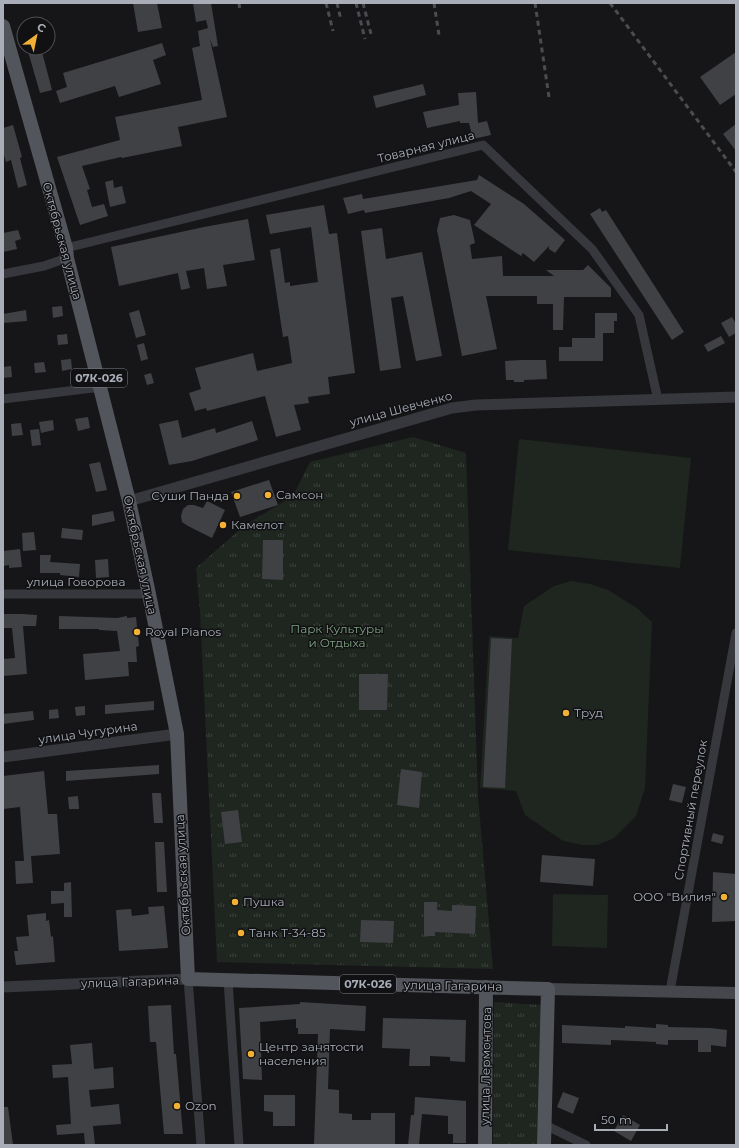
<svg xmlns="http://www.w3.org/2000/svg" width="739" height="1148" font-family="Montserrat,sans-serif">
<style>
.green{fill:#1e261f}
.park{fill:url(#park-tufts)}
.building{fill:#404145}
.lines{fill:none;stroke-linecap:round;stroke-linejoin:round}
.minor{stroke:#37383d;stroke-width:9}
.tertiary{stroke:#37383d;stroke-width:11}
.secondary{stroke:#45474d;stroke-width:12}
.primary{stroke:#53555c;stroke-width:14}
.rail{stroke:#4a4c52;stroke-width:3;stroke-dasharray:5 4;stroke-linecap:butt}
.poi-dot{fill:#f2b134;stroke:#111113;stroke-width:1.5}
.labels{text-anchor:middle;stroke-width:3;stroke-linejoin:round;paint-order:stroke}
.shield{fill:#111113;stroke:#7b7e86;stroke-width:1}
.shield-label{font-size:11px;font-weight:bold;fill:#a8adb8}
.street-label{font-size:12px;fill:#a8adb8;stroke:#111113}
.poi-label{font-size:12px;fill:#a8adb8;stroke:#111113;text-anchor:start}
.park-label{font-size:12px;fill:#7fa381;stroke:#111113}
</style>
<defs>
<pattern id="park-tufts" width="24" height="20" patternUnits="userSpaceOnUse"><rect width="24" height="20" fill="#1e261f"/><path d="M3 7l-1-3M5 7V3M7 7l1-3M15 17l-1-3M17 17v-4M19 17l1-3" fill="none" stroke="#3c433d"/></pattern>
</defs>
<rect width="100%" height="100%" fill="#161618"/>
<path class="green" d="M519 439 691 458 680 568 508 550Z
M571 581 590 584 608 590 637 608 652 622 645 788 636 816 614 838 598 845H582L563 841 525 815 516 791 480 788 489 636 518 638 524 606 554 586Z
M553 894 608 895 607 948 552 946Z"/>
<path class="park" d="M413 437 466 453 478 796 493 969 217 962 200 611 196 568 245 525 293 496 310 462Z
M494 1002 542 1005 539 1145H493Z"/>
<path class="building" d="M133 3H157L162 28 138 32Z
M193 3H211L218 46 213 47 210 39 227 117 178 127 182 146 122 158 121 157 82 166 90 189 87 190 92 207 104 204 108 216 80 225 57 157 120 140 115 117 202 100 192 48 200 46 198 31 208 28 206 20 196 22Z
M162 43 166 55 153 60 161 84 119 97 115 86 60 103 56 91 67 87 63 73Z
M27 48H41L52 90 40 93Z
M736 52V94L720 105 700 77Z
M423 84 426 95 376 108 373 96Z
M476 92 478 123 487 121 491 135 473 139 469 123H460V121L427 128 423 112 459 105 458 93Z
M736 124V151L723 134Z
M13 125 22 157 20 158 27 185 18 188 11 160 6 162 3 152V128Z
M479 175 524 204 565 240 555 253 549 249V246L534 262 523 253 521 256 474 225 491 204 471 191 449 198 365 213 364 210 348 214 343 198 362 194 363 199 477 180Z
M113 180 114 188 122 186 126 203 110 207 105 182Z
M324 205 329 234 337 233 355 373 328 377 330 394 308 397 309 403 294 405 301 430 276 437 265 396 207 411 206 408 195 411 189 393 201 389 195 368 253 353 257 371 292 363 288 336 283 337 270 250 280 248 285 283 290 282V286L318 282 311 227 270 234 266 215Z
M600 208 602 212 606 210 684 332 672 340 590 214Z
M454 215 470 220 475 243 470 245 472 259 502 256 503 276H554L546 270H583L588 265 611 288V297H564L563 330H553V304H537V296H486L497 349 462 356 437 230 440 218Z
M248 219 255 260 223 265 227 286 207 289 204 268 186 271 190 288 181 290 178 273 119 286 111 247 204 227Z
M382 228 386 259 422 252 442 356 416 361 403 296 391 298 401 368 380 371 361 231Z
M18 230 21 239 15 241 17 249 3 252V233Z
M62 306 63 316 53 318 52 307Z
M26 310 27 321 3 323V314Z
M139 310 146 335 136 338 129 313Z
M595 313H617V321H614V333H603V361H559V347H572V338H595Z
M732 317 736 324V333L729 337 721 323Z
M67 334 68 344 58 345 57 335Z
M721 336 725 343 708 352 704 345Z
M144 343 148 359 141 361 137 345Z
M71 359 72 369 62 371 61 360Z
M521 360H546L547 379 524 380V382H514V380H506L505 361Z
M44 362 46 372 35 373 34 363Z
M11 366 12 377 3 378V367Z
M151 373 154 383 147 385 144 375Z
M88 417 90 428 78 431 75 419Z
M53 420 54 430 41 433 39 422Z
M178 420 182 438 215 428 216 433 252 421 258 440 192 461 169 465 159 424Z
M21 423 23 435 12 436 11 424Z
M39 429 41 445 32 446 30 430Z
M100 462 107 490 96 492 89 464Z
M269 480 278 505 240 517 231 492Z
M207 501 225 510 212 538 188 526 182 522 181 516 183 509 188 505H194L203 508Z
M113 511 115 521 92 526V515Z
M62 528 83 530 82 540 61 538Z
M34 532 36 550 23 551 22 533Z
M263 540H283V580L262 579Z
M20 549 22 567 9 568V565L3 566V551Z
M40 555H51L50 562 80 564 79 577 60 575V573H40Z
M108 559 109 577 96 578 95 560Z
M3 614H22L37 615 36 626H23L27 674 3 676V659L15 658 12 628H3Z
M59 616 117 618 127 616V618L136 617 139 646 136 647 137 662H128L129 676 85 680 83 654 120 651 117 631 99 630V629H59Z
M491 638 512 639 505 788 483 787Z
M359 674H388L387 710H359Z
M154 701V710L105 714V705Z
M85 706V715L76 716 75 707Z
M58 709 59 718 49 719V710Z
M33 711 34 720 3 724V714Z
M159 765V774L66 781V771Z
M401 769 422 772 419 808 397 805Z
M44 771 48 814H57L60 854 31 856 33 883 16 884 15 861H24L20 807 3 809V776Z
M673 784 686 787 682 803 669 800Z
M152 793H161L163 823H154Z
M78 796 79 809H69L68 797Z
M238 810 242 842 225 844 221 812Z
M713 833 724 836 722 844 711 841Z
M155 842H164L167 892H157Z
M542 855 595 859 593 886 540 882Z
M713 872 736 874V921L712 922Z
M71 882 72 917H64V903L51 904V891H64V883Z
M424 902H437V910L452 911V905L476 906 475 934 435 932V936H424Z
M164 906 168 948 119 951 116 910 131 909 132 916 149 914 148 907Z
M46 913V921L49 920 51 937 53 936 55 962 16 965 14 951H18L16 937 29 936 27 915Z
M361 920 394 921 393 943 360 942Z
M300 1002 366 1006 365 1031 330 1029 328 1089 339 1090V1113L352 1114V1120H371V1113H395V1145H314L318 1034H298V1028H296V1019L260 1022 262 1080 243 1079 239 1008 300 1004Z
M171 1005 174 1054H176L183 1134H164L156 1042H150L148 1006Z
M383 1018 466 1020 465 1062 450 1061V1057L430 1056V1066H409L410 1049 382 1048Z
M656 1024 668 1025V1027L711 1028 727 1030 726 1047 711 1045V1052H698V1040H668V1045L656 1044V1042L611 1040V1045L562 1043V1025L625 1028V1026L656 1028Z
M92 1043 94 1069 113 1067 114 1088 89 1090 91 1107 119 1104 121 1124 93 1126 95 1145H85L84 1133 57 1135 56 1125 71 1124 68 1077 53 1078 52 1065 72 1064 70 1045Z
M563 1092 579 1098 573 1114 557 1107Z
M264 1095H295V1126H273V1112L264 1111Z
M415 1097 466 1101V1143H453V1134H448V1116L422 1114 419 1145H408L411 1115H414Z
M3 1107H8L13 1145H3Z
M623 1115 640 1125 631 1141 614 1131Z"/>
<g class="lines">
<path class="minor" d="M66 248 483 145 592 249 639 315 658 400
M3 274 44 266 67 258
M3 399 101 387
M3 594H149
M188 979 201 1145
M228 980 239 1145
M670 991 736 633
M545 1125 586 1145"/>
<path class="tertiary" d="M129 501 452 408 476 405 736 397
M3 757 177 734
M3 987 188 979"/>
<path class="secondary" d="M548 989 736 993"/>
<path class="primary" d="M3 26 66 248 67 258 129 501 149 594 177 734 188 979 548 989 544 1145
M485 1145 486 987"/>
<path class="rail" d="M239 3 240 11
M326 3 333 31
M337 3 341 20
M356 3 365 39
M363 3 372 38
M434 3 439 35
M535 3 549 97
M610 3 736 172"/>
</g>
<g class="poi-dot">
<circle cx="268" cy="495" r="4"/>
<circle cx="237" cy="496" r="4"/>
<circle cx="223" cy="525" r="4"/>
<circle cx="137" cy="632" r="4"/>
<circle cx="566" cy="713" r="4"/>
<circle cx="724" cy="897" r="4"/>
<circle cx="235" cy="902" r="4"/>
<circle cx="241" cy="933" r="4"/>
<circle cx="251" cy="1054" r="4"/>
<circle cx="177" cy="1106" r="4"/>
</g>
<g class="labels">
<g class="shield">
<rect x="71" y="369" width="56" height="18" rx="3"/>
<rect x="340" y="975" width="56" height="18" rx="3"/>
</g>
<g class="shield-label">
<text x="99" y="382">07К-026</text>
<text x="368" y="988">07К-026</text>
</g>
<g class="street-label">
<text transform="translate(426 147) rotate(-14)" y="4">Товарная улица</text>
<text transform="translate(62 241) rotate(75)" y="4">Октябрьская улица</text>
<text transform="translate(401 409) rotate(-15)" y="4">улица Шевченко</text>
<text transform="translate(140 555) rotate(78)" y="4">Октябрьская улица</text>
<text x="76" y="586">улица Говорова</text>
<text transform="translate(88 733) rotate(-8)" y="4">улица Чугурина</text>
<text transform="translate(691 810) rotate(-80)" y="4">Спортивный переулок</text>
<text transform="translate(183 875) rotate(-93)" y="4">Октябрьская улица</text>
<text transform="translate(130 982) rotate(-2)" y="4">улица Гагарина</text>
<text transform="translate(453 986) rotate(1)" y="4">улица Гагарина</text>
<text transform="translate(486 1066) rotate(-89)" y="4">улица Лермонтова</text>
</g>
<g class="poi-label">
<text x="276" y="499">Самсон</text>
<text x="229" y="500" text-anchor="end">Суши Панда</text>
<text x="231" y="529">Камелот</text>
<text x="145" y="636">Royal Pianos</text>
<text x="574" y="717">Труд</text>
<text x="716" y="901" text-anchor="end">ООО "Вилия"</text>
<text x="243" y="906">Пушка</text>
<text x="249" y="937">Танк Т-34-85</text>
<text x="259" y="1051">Центр занятости<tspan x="259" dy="14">населения</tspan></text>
<text x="185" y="1110">Ozon</text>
</g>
<g class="park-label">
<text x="337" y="633">Парк Культуры<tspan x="337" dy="14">и Отдыха</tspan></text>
</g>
</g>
<rect width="739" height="1148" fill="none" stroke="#a8adb8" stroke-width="8"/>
<g transform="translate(36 36) rotate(33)"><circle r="19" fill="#111113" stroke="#4d4f55"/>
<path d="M0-3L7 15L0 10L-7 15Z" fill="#f2b134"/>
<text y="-6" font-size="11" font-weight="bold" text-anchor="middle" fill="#a8adb8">С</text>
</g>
<path d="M595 1124v6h72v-6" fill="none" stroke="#a8adb8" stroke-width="2"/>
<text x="601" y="1124" font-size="12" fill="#a8adb8" stroke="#111113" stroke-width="3" paint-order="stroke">50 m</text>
</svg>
